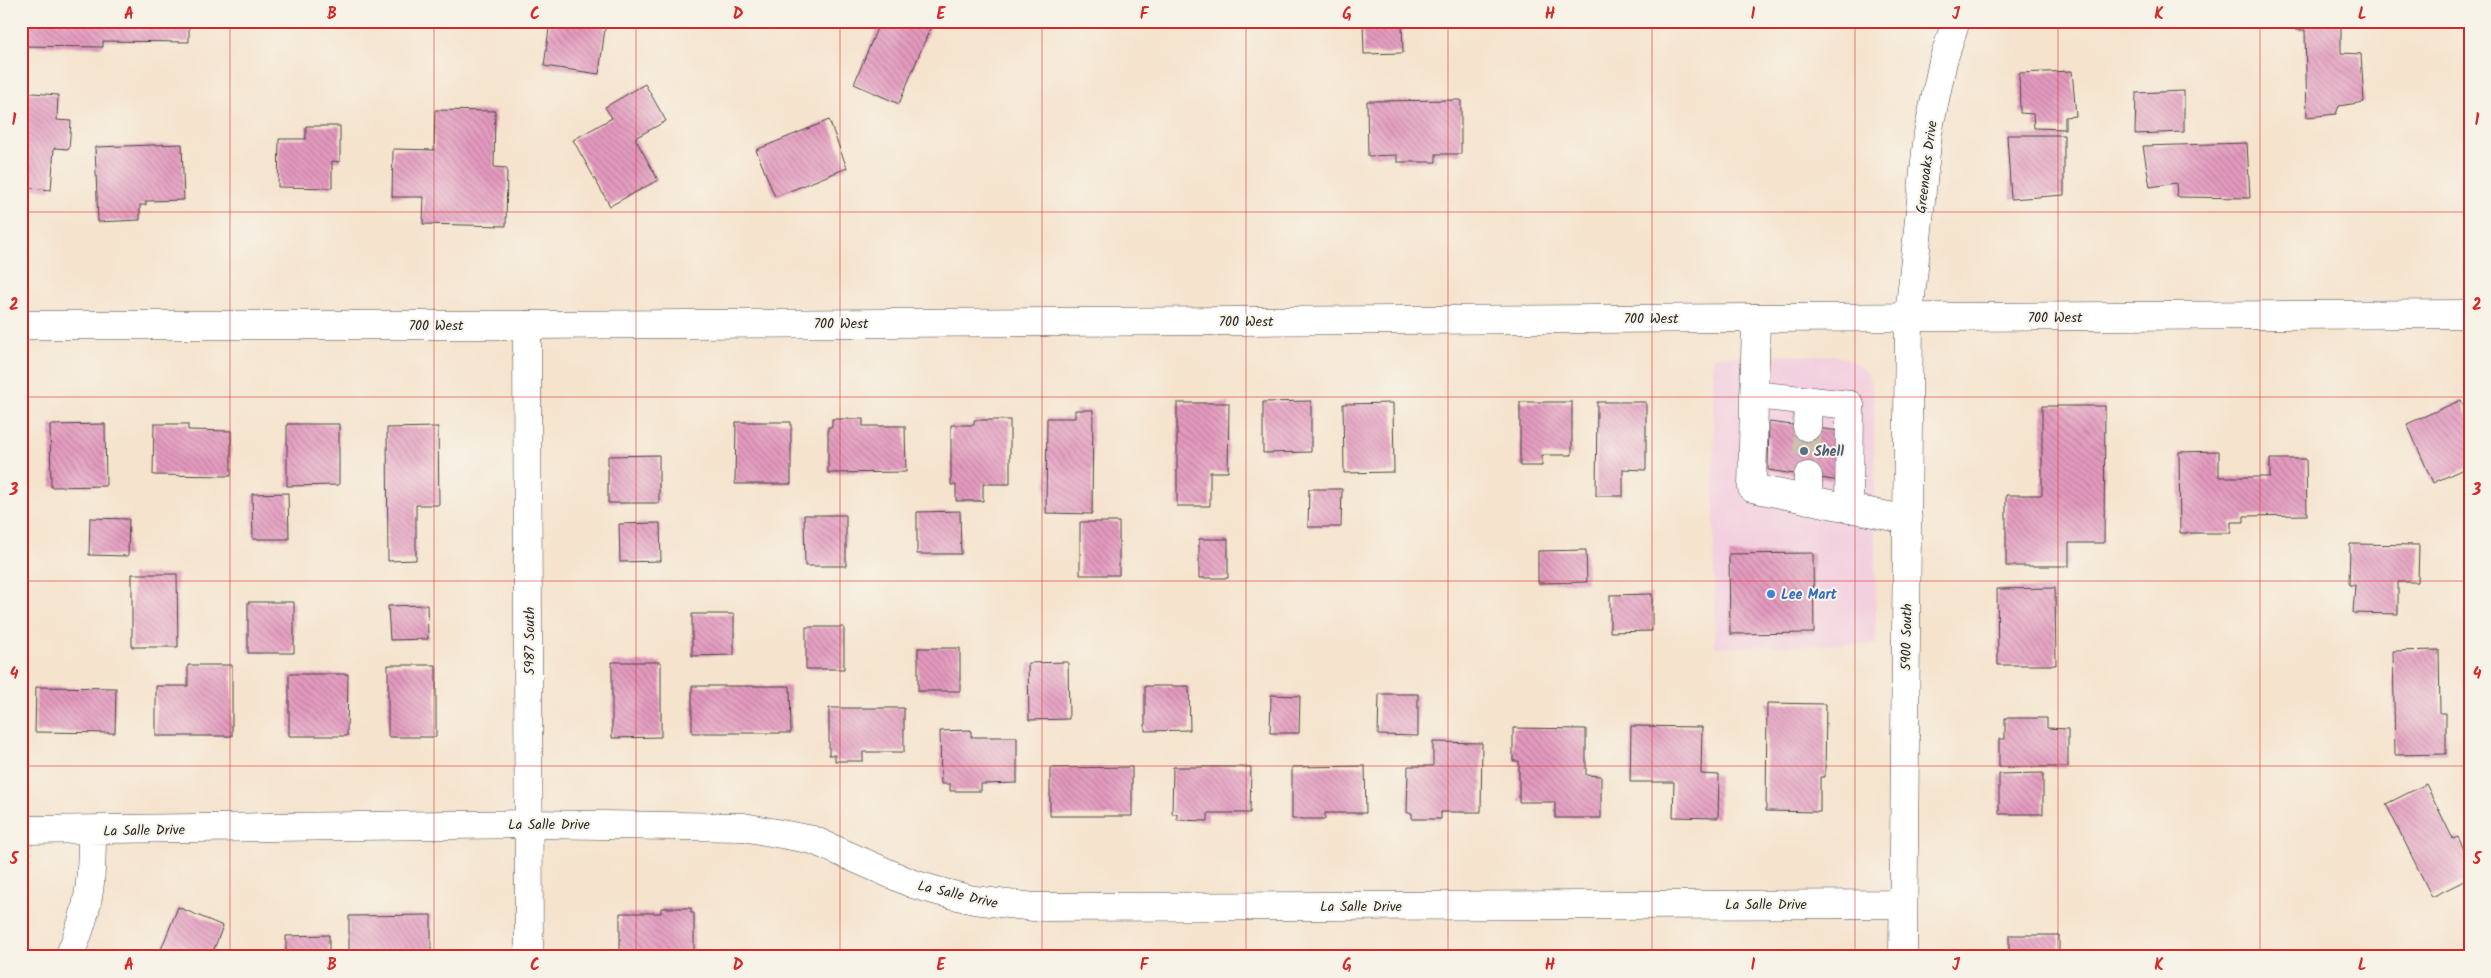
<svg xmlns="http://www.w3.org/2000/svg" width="2491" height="978" font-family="Kalam,sans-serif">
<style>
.built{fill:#f3cfdf}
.building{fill:url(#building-back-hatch)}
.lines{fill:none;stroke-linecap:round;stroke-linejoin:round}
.minor-tunnel{stroke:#cdbead;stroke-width:28;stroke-dasharray:28 14;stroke-linecap:butt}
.minor-casing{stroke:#494743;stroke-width:29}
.major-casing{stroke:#494743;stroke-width:29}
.minor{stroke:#fff;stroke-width:28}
.major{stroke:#fff;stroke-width:28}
.grid{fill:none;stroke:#d62828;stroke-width:1;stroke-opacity:0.55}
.service-dot{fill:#5c6f8a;stroke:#f7f3e8;stroke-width:2}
.shop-dot{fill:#3f7fe0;stroke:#f7f3e8;stroke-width:2}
.labels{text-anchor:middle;stroke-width:4;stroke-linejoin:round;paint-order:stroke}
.street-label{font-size:14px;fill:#2b2b2b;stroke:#f7f3e8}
.service-label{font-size:14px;font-weight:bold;fill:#4e5e75;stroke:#f7f3e8;text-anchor:start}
.shop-label{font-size:14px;font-weight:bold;fill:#366cbe;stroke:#f7f3e8;text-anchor:start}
.neatline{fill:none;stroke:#d62828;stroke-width:2}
.grid-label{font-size:16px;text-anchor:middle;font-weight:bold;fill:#d62828}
</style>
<defs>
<pattern id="building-back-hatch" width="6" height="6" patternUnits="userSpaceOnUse" patternTransform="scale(1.25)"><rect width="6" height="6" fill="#e49abf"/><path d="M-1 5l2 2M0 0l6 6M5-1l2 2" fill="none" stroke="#b97e9b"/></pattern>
</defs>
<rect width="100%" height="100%" fill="#f7f3e8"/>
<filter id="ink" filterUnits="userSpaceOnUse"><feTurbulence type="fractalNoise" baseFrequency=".02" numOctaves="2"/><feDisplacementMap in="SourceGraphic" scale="10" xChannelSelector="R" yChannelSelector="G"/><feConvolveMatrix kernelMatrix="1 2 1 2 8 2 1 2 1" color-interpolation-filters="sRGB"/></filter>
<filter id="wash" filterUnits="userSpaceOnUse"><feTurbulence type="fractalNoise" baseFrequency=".0096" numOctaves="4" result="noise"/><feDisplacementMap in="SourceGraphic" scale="20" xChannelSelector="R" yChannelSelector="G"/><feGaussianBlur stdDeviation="1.12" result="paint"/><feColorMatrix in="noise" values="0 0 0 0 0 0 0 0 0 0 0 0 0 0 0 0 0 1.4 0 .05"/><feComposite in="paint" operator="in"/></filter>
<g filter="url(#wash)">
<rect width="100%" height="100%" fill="#f5e3cd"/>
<path class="built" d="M1832 355 1852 360 1868 374 1874 394 1876 644 1715 647 1713 356Z"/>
<g id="blocks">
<path class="building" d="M21 21H189V42L103 41V47L21 46Z
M550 21H606L599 74 544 66Z
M880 21H933L899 104 854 84Z
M1363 21H1402L1403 53 1364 54Z
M2297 21H2341V53L2361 54 2364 102 2339 106 2336 114 2307 117 2305 30H2296Z
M2072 71 2076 116 2065 117V129L2034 128 2033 114 2020 113 2019 73Z
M645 84 666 121 635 138 658 180 610 206 573 140 612 118 605 107Z
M2184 91V132L2135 134 2136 93Z
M21 92 58 95 57 120 71 121 69 149 54 148 51 190 21 187Z
M1461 100V154H1436V162H1397V155L1368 156 1367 101Z
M435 110 495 111 494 167 507 168 506 226 423 224 424 197H392L393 149 434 150Z
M829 120 847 168 775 197 756 150Z
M306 126H340V162L332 161V188L278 187 279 139H306Z
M2007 135H2064V195L2011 199Z
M2247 143 2250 198 2177 197 2176 183 2150 187 2143 146Z
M182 144 184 200 146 201V205H140V220L98 222 95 147Z
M2461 400 2467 415 2470 414V466L2433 483 2407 424Z
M1311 401V452L1263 453V402Z
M1520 402H1572V455H1542V466H1520Z
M1597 402H1646V470L1623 469V496H1596Z
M1177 403H1229L1228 472H1210V506H1177Z
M1393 403 1394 472 1344 473 1343 404Z
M2042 406H2105L2104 543H2069V566H2006V495H2042Z
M1075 410H1093L1092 514 1046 513 1047 418H1075Z
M832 419H863V426H905L906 472 828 473V427H832Z
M974 420H1010V484H983V501H956V485H951V425H974Z
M736 422H791V484H735Z
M1769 422 1840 431V481L1768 470Z
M105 424 106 486 51 487 50 425Z
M154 424H188V430L231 431V476L153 475Z
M287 424H339V485L287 486Z
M438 427 439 505H416V560L388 561 387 428Z
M2219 451V477H2270V459H2306L2307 515 2244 516V522H2231V533H2180L2179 452Z
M659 455V503H608V456Z
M1309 489H1342L1341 527H1308Z
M288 493 289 539H253L252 494Z
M960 511 961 554H917V512Z
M804 515H846V566H805Z
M90 518 129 519 128 556 89 555Z
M1080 522H1119V575H1080Z
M660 523 661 561 620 562 619 524Z
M1199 539H1228V578H1199Z
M2350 544 2419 545 2418 582H2398V614L2353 613 2355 585H2349Z
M1586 550 1587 582 1538 583V551Z
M1813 553 1814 633 1730 634 1729 554Z
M132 574H177L178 647H132Z
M2055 588 2056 665H1998L1997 589Z
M1652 594V631L1610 632V595Z
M248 602H294V653H248Z
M427 605 428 639 390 640 388 606Z
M692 614H734V655L692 656Z
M806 627H844V669H806Z
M918 648H960V691H918Z
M2439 650 2440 713H2446V754L2395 755 2393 651Z
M612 662H661V737L612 738Z
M1068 662 1069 719 1029 720 1028 663Z
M188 665H232V736H156V686H188Z
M388 665H436V737H388Z
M289 674H348L347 736H289Z
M692 686H790L791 733H692Z
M1145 686H1189L1190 730 1145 731Z
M36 687 116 688 115 733 35 732Z
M1379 694H1418V736L1378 735Z
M1271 695 1300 696 1299 733H1270Z
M1767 703 1826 704 1825 777H1820V812L1766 811Z
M829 708H904V752H863V761H835V755H829Z
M2005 718H2047V728L2068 729V767H1999V739H2005Z
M1631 726 1702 727 1701 774 1719 775 1718 818 1673 817 1674 782H1630Z
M1513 728 1586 729V775L1601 776V818H1555V802H1519V761H1513Z
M971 730V737H1017V783L981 784V791H950V784H941L940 731Z
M1433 742 1482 743 1481 812H1441V819H1412V813H1407L1408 766H1433Z
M1365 766 1366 813H1325V819H1292V767Z
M1132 767V816H1050V768Z
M1173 767H1251L1250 813H1208V821L1177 820V814H1172Z
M2043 773V814H1999V774Z
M2426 784 2453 839 2458 837 2470 862V878L2432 897 2386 804Z
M178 907 223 926 211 957H158Z
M661 908H691V913H694V957H620V913H661Z
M431 915V957H349V916Z
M329 935V957H286V936Z
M2009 935H2059V957H2009Z"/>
</g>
</g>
<g filter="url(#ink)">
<use href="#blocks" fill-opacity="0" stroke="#494743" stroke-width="1"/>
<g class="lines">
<path class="minor-tunnel" d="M1807 427 1808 476"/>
<g class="minor-casing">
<path id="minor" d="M1756 318 1752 488 1908 520
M527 325 529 957
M1754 395 1850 405 1849 509
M1807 427 1808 401
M1808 476V500
M21 830 529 824 744 827 813 840 913 884 941 892 974 900 1034 907 1903 904
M69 957C90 908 92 883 92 831
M1903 957 1909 316 1928 133 1943 61 1956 21"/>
</g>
<g class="major-casing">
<path id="major" d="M21 325H527L2470 314"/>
</g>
<use href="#minor" class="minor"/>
<use href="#major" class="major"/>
</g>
</g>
<path class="grid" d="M230 21V957M434 21V957M636 21V957M840 21V957M1042 21V957M1246 21V957M1448 21V957M1652 21V957M1855 21V957M2058 21V957M2260 21V957M21 212H2470M21 397H2470M21 581H2470M21 766H2470"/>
<circle class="service-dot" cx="1804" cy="451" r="5"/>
<circle class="shop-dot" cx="1771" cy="594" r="5"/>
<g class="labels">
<g class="street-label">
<text transform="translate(1926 167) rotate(-83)" y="5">Greenoaks Drive</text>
<text x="2055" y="322">700 West</text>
<text x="1651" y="323">700 West</text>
<text x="1246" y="326">700 West</text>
<text x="841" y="328">700 West</text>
<text x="436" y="330">700 West</text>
<text transform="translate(1906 637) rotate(-89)" y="5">5900 South</text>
<text transform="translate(529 641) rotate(-90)" y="5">5987 South</text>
<text x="549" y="829">La Salle Drive</text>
<text transform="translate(144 830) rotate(-1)" y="5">La Salle Drive</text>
<text transform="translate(958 894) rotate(13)" y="5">La Salle Drive</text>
<text x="1766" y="909">La Salle Drive</text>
<text x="1361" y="911">La Salle Drive</text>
</g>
<g class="service-label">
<text x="1814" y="456">Shell</text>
</g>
<g class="shop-label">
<text x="1781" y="599">Lee Mart</text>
</g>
</g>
<rect width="2491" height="978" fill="none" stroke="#f7f3e8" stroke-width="55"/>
<rect x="28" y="28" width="2436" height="922" class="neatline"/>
<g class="grid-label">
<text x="129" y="19">A</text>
<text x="332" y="19">B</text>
<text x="535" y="19">C</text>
<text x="738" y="19">D</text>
<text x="941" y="19">E</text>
<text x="1144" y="19">F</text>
<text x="1347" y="19">G</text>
<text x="1550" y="19">H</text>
<text x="1753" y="19">I</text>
<text x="1956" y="19">J</text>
<text x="2159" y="19">K</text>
<text x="2362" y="19">L</text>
<text x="14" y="125">1</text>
<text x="2477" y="125">1</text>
<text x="14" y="310">2</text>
<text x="2477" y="310">2</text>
<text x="14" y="495">3</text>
<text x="2477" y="495">3</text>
<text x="14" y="679">4</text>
<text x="2477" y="679">4</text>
<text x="14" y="864">5</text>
<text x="2477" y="864">5</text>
<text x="129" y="970">A</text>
<text x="332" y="970">B</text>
<text x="535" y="970">C</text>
<text x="738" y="970">D</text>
<text x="941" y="970">E</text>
<text x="1144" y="970">F</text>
<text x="1347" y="970">G</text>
<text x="1550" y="970">H</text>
<text x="1753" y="970">I</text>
<text x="1956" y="970">J</text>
<text x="2159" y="970">K</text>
<text x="2362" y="970">L</text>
</g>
</svg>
